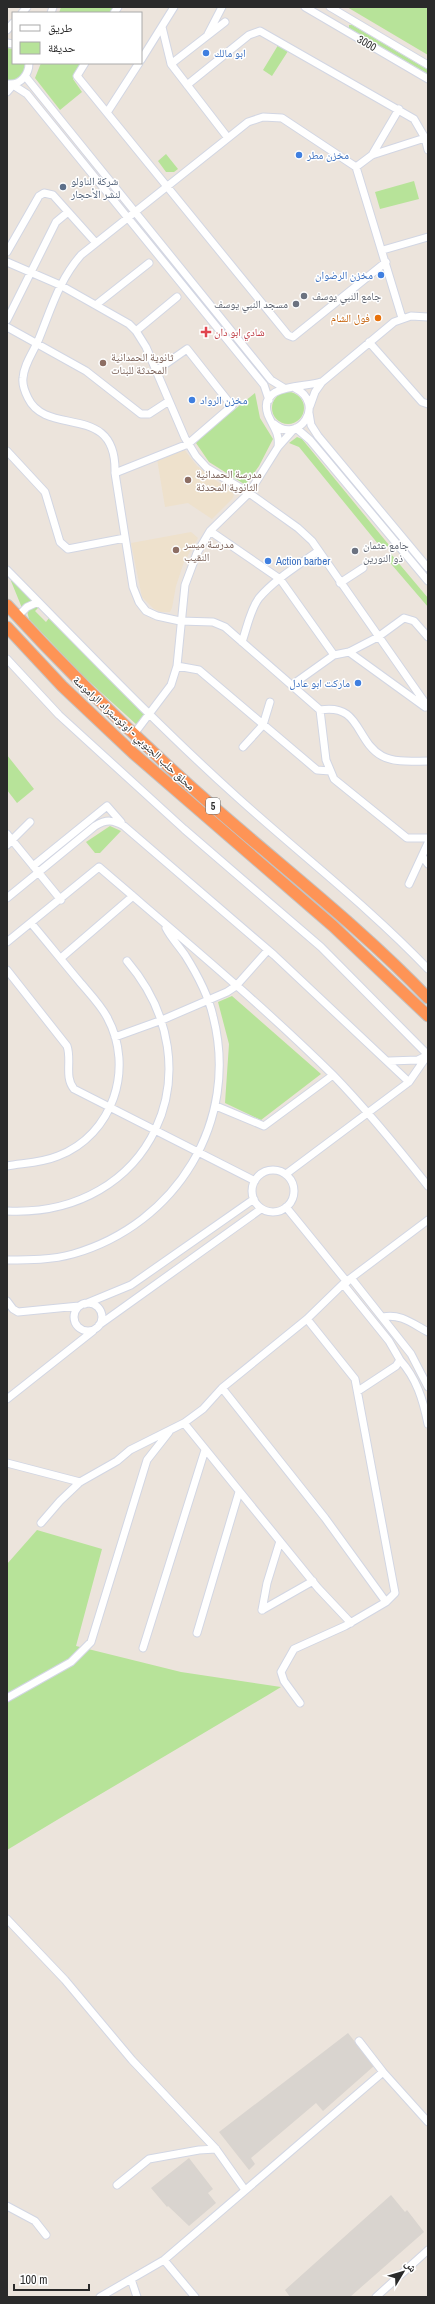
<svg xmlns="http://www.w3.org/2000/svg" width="435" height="2304" font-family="'Archivo Narrow','Noto Naskh Arabic',sans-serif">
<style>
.education{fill:#eee1cc}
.green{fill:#b7e399}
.plaza{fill:#d9d4cf}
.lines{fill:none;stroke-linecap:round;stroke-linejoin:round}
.minor-casing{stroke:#d2d6e3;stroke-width:9}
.highway-casing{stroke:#c3c3c3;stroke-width:13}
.minor{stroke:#fff;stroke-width:7}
.highway{stroke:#fe9456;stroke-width:11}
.shop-dot{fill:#3f7fe0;stroke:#fff;stroke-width:1.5}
.service-dot{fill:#5c6f8a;stroke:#fff;stroke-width:1.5}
.worship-dot{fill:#6b7280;stroke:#fff;stroke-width:1.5}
.food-dot{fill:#e8710a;stroke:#fff;stroke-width:1.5}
.health-dot{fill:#e0444e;stroke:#fff;stroke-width:1.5}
.education-dot{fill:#8d6e63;stroke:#fff;stroke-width:1.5}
.labels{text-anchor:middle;stroke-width:3;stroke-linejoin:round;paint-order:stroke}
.shield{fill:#fff;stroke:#6a6a6a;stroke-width:1}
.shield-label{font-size:10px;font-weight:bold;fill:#2a2a2a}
.street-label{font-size:11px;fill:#2a2a2a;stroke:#fff}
.shop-label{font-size:11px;fill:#366cbe;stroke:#fff;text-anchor:start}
.service-label{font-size:11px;fill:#4e5e75;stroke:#fff;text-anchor:start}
.worship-label{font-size:11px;fill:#5b616d;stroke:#fff;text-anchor:start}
.food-label{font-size:11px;fill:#c56008;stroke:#fff;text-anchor:end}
.health-label{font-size:11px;fill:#be3a42;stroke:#fff;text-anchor:start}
.education-label{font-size:11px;fill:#785e54;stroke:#fff;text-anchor:start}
</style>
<rect width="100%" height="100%" fill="#ece4dc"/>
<path class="education" d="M183 448 197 466 234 494 233 498 212 519 188 503 165 507 157 459Z
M191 532 198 538 184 562 176 586 172 608 170 612H161L154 609 142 597 131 543Z"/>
<path class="green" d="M61 7H115L112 13H59Z
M347 7H428V55Z
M349 25H352L428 70V74L349 28Z
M280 42 290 48 272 76 263 70Z
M7 48 13 49V63L25 64C24 75 18 80 7 81Z
M41 63H82L73 79 82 92 60 110 35 78Z
M166 154 178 169 174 172H166L158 161Z
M414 181 419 199 380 209 375 192Z
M272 408a16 16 0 1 1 32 0a16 16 0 1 1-32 0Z
M255 393 260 418 273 439 259 466 246 484H244L209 462 196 443 197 440Z
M297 437 302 439 389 545 383 550 299 447 289 443Z
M391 554 428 598V607L386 558Z
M11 581H13L33 601 22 608Z
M35 606 38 608 35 611 46 622 49 618 141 710 144 715 137 725 82 675 29 619 27 611Z
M7 755 34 789 17 803 7 790Z
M110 826 121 831 100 853H95L86 842Z
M232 996 321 1074 261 1120 225 1103 229 1044 218 1002Z
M37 1530 102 1549 76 1646 181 1672 281 1687C190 1742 98 1795 7 1850V1564Z"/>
<path class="plaza" d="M348 2033 374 2066 323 2111 316 2103 251 2158 255 2164 249 2170 219 2132Z
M189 2158 213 2189 208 2193 216 2203 189 2226 168 2206 167 2207 151 2188Z
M391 2195 405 2212 407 2210 424 2232 350 2297H290L285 2290Z"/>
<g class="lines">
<g class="minor-casing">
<path id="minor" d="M305 7 428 79
M330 7 428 65
M22 13 27 7
M51 13 53 7
M114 13 118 7
M162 27 171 64 228 138
M7 30 13 23
M208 34 222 7
M7 43 13 44
M141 60 174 7
M85 63 77 76 288 335 293 337 386 262
M171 64 225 22
M25 76 271 380 284 388
M9 84C21 85 29 74 29 63
M187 85 249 35 260 31 414 119 425 138 428 150
M7 92 13 85 27 94 264 385 269 400
M108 111 139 63
M372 155 399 109
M356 167 372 155 428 137
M383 250 428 237
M7 252 39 196 44 193 53 195 96 243
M7 262 60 285 129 324 136 331 146 347 185 438 196 456 207 468 249 493 298 528 312 541 428 707
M97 304 149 263
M402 318 356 167 282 118 263 117 248 122 228 138 81 255C60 279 52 306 40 336 35 350 24 363 23 378 22 385 25 392 28 398 47 438 117 401 115 473L133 587 139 602 146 611 157 616 180 621 213 622 225 627 320 710C361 703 355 741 382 756 395 763 413 761 428 761
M7 320 56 222 68 212
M7 327 86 371 141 414H149L169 401
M136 331 177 297
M369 342 422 402 428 404
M310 406 315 392 322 382 394 322 411 316 428 317
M309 413 311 425 318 436 428 568
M274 424C298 445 327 404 295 388
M296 428 310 440 428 581
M278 447C280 433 273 427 268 415 257 383 304 388 321 382
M7 451 45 492 60 542 68 549 125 538
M115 473 188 444 232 406 187 349 157 370
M210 531 280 579 334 655
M7 570C83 647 157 725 237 797 300 854 369 907 428 969
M340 583 363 568
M20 614 27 607 38 602
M242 642C247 628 250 610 259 598 275 579 299 565 318 551
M349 652 425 707
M7 659 59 715 184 829 321 947 428 1055 418 1060 389 1061
M177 666 199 670 317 770 330 771
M292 685 334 655 349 652 378 637 404 618 414 621 428 637
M320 710 326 760 334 779 407 838H428
M134 734 171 685 177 666 185 585 197 553 210 531 249 493 278 447 294 429
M243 747 263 725 270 702
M7 834 61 900
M7 845 30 822
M422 856 428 864
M33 866 107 806 121 822
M409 884 428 843
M7 898 95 826C107 819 113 820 124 826L274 955 409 1082
M7 942 99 867C178 935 259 1002 333 1075 367 1110 398 1148 428 1186
M61 958 133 896
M7 970 67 1046C72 1060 64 1077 74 1089L255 1181
M115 1037 162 1020 227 992 236 986 268 950
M216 1106 264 1126 333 1075
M7 1166C24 1163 41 1163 58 1156 113 1135 135 1068 107 1017 100 1004 89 993 79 981 63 962 47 942 31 923
M252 1191a21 21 0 1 1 42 0a21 21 0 1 1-42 0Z
M286 1174 409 1082 427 1056
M286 1207 347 1282
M7 1211C151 1218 219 1069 127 961
M7 1260C29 1260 52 1260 73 1254 177 1224 240 1121 213 1016 208 994 197 974 185 955 179 946 171 938 166 928
M351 1278 411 1354 428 1387
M343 1284 389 1341 400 1360 396 1366 358 1391
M7 1301 13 1309 18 1312 79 1306
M74 1317a14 14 0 1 1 28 0a14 14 0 1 1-28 0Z
M85 1304 131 1285 254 1199
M383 1317C400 1313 413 1324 428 1332
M99 1325 261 1209
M400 1360C417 1379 423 1400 428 1424
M222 1388 325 1518 386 1602
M7 1399 93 1331
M184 1423 318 1588 351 1623
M7 1463 80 1482
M41 1523 60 1501 80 1482 117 1461 130 1450 184 1423 203 1409 222 1388 307 1319 343 1284 428 1220
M262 1610 267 1583 280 1541
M262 1610 313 1581
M197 1633 239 1492
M143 1648 205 1450
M7 1698 71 1662 91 1642 147 1460 169 1432
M300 1703 284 1681 281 1672 294 1649 345 1626 386 1602 395 1593 355 1379 307 1319
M7 1919 65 1980 132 2060 216 2149 245 2190
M359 2041 383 2072 428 2122
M117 2185 149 2159 199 2150 216 2149
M7 2206 35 2221 46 2235
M164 2260 195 2297
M131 2279 137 2297
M100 2297 164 2260 383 2072
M376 2297 428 2250"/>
</g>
<g class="highway-casing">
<path id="highway" d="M7 605C73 677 143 745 216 809 287 871 363 930 428 998
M7 627 62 686 133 753 333 926 428 1016"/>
</g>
<use href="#minor" class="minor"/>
<use href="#highway" class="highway"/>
</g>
<g class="shop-dot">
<circle cx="206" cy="53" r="4"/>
<circle cx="299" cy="155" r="4"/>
<circle cx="381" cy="275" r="4"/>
<circle cx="192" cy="400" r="4"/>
<circle cx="268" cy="561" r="4"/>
<circle cx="358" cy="683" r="4"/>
</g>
<circle class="service-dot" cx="63" cy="187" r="4"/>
<g class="worship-dot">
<circle cx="304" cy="296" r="4"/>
<circle cx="296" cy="304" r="4"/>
<circle cx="355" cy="551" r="4"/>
</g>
<circle class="food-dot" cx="378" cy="318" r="4"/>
<path class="health-dot" d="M204 326h4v4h4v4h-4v4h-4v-4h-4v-4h4z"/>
<g class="education-dot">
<circle cx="103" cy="363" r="4"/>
<circle cx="188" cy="480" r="4"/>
<circle cx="176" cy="550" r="4"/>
</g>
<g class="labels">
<rect class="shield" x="206" y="798" width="14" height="16" rx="3"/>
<g class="shield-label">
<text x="213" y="810">5</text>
</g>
<g class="street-label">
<text transform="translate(367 43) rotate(30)" y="4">3000</text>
<text transform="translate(134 733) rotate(43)" y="4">محلق حلب الجنوبي - اوتوستراد الراموسة</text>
</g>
<g class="shop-label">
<text x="214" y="57">ابو مالك</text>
<text x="307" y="159">مخزن مطر</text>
<text x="373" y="279" text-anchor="end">مخزن الرضوان</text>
<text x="200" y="404">مخزن الرواد</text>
<text x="276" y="565">Action barber</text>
<text x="350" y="687" text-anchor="end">ماركت ابو عادل</text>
</g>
<g class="service-label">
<text x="71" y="185">شركة الناولو<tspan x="71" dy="13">لنشر الأحجار</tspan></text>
</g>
<g class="worship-label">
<text x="312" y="300">جامع النبي يوسف</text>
<text x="288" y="308" text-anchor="end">مسجد النبي يوسف</text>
<text x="363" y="549">جامع عثمان<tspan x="363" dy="13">ذو النورين</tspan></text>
</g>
<g class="food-label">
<text x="370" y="322">فول الشام</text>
</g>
<g class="health-label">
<text x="214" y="336">شادي ابو دان</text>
</g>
<g class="education-label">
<text x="111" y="361">ثانوية الحمدانية<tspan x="111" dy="13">المحدثة للبنات</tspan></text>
<text x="196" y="478">مدرسة الحمدانية<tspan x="196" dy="13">الثانوية المحدثة</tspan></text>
<text x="184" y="548">مدرسة ميسر<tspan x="184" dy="13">النقيب</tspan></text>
</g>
</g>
<rect width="435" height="2304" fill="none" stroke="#2a2a2a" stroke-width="16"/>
<rect x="12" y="12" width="130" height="52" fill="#ffffff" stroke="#aaaaaa"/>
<rect x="20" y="25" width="20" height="6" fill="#ffffff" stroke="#aaaaaa"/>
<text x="48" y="32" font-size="12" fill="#2a2a2a">طريق</text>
<rect x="20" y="42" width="20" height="12" fill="#b7e399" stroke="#aaaaaa"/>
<text x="48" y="52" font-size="12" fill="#2a2a2a">حديقة</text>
<g transform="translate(403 2272) rotate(52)" stroke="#ffffff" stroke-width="3" paint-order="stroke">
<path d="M0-3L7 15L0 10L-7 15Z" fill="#2a2a2a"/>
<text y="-6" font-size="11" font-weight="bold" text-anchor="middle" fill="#2a2a2a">ش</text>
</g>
<path d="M14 2284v6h75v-6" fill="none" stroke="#2a2a2a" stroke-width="2"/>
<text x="20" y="2284" font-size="12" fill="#2a2a2a" stroke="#ffffff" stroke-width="3" paint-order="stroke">100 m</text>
</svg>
